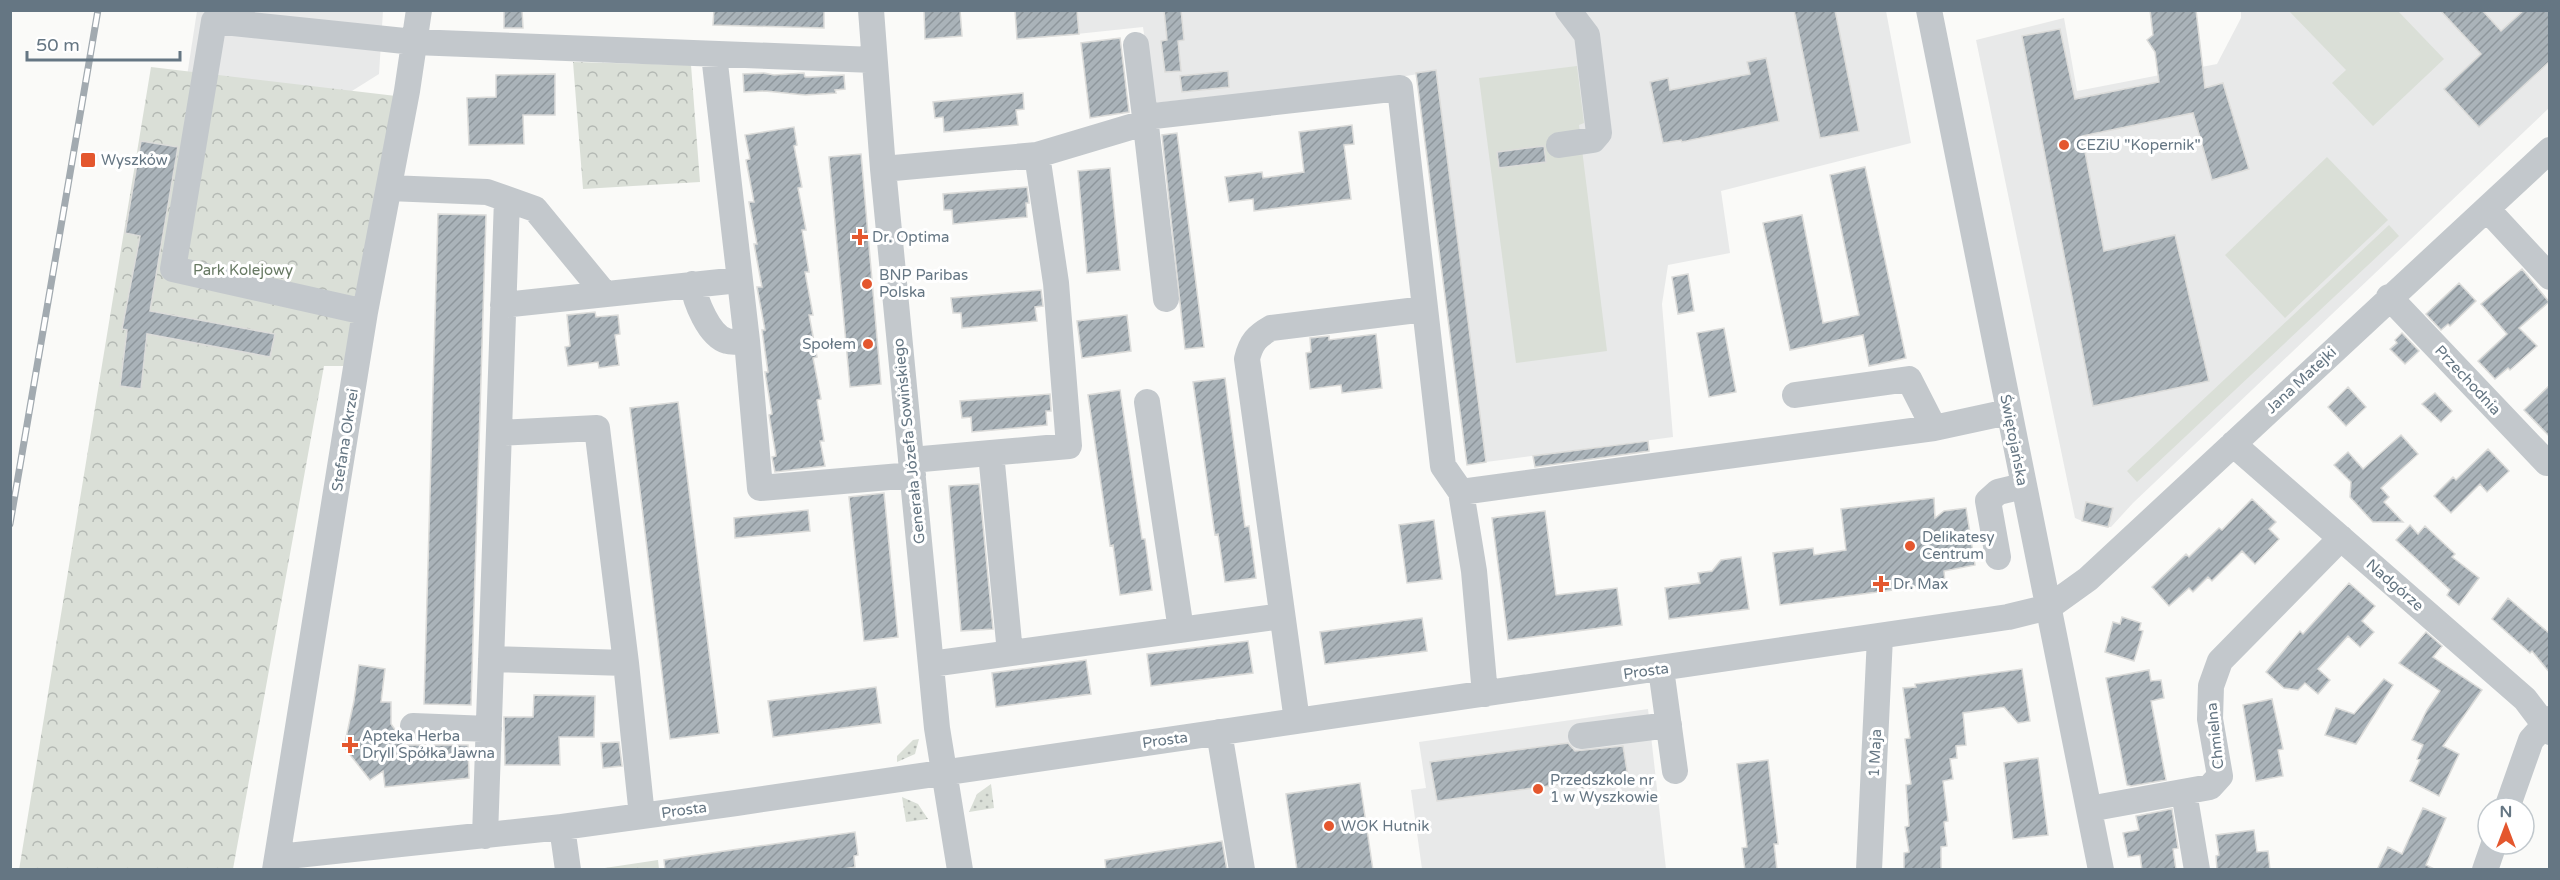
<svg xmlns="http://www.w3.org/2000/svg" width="2560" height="880" font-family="'Varela Round',sans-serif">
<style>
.built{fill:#e8e9e9}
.grass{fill:url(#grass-dots)}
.forest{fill:url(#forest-crowns)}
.pitch{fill:#dadfd7}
.building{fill:url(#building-hatch);stroke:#dcdcda;stroke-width:1.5}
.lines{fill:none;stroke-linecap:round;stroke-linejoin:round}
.minor{stroke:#c3c8cc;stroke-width:26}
.rail-casing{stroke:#a2aab0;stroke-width:7}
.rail{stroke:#fff;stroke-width:4.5;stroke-dasharray:14;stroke-linecap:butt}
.poi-dot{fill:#e4572e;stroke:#fff;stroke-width:2}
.labels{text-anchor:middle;stroke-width:6;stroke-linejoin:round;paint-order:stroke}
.poi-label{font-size:15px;fill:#657683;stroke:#fff;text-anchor:start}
.park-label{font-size:15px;fill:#687a64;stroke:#fff}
.street-label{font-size:15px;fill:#657683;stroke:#fff}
</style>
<defs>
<pattern id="grass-dots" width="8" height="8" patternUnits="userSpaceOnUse" patternTransform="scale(1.5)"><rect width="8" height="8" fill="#dadfd7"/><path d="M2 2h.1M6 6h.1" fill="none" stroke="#b4b9b4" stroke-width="1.8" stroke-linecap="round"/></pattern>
<pattern id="forest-crowns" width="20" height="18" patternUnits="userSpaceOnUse" patternTransform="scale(1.5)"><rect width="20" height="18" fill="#dadfd7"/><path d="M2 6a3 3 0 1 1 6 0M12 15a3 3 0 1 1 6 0" fill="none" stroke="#b4b9b4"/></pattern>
<pattern id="building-hatch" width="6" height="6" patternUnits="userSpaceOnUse" patternTransform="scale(1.5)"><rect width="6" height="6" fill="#aab3b9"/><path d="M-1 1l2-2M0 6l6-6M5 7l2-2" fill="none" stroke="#8e969c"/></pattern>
</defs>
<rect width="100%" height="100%" fill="#fafaf8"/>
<path class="built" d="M197 11H383L379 74 336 101 185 89Z
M1036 11H1886L1911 143 1721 191 1730 253 1668 265 1662 304 1673 437 1486 462 1436 71 1400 77 1154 103 1143 27 1039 38Z
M2241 11H2549V108L2133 503 2111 527H2108L2113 509 2087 502 2082 521 2075 518 1976 40 2064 18 2077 91 2217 64 2241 18Z
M1648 709 1666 869H1422L1411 790 1426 788 1419 742Z"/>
<path class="grass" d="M919 739 915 754 897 762V756L913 740Z
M991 784 994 808 969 812 977 794Z
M902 797 918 804 928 819 906 822Z"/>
<path class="forest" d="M573 62 691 65 700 182 583 189Z
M151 67 396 96 351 366H324L233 869 19 870Z
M658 860 659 869H598Z"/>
<path class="pitch" d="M2289 11H2398L2444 59 2373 126 2332 83 2346 70Z
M1577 66 1584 123 1579 125 1607 351 1516 363 1479 78Z
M2327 157 2388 220 2285 318 2225 255Z
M2389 225 2399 236 2137 482 2127 471Z"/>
<path class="building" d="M504 10H522L523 28H504Z
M714 10H824V28L713 25Z
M924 10H960L962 36 925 39Z
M1015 10H1077L1079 34 1017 39Z
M1164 10H1181L1184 40 1178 41 1181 71 1165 72 1161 41 1167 40Z
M1794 10H1835L1859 131 1820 138Z
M2150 10H2196L2205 88 2223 83 2249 169 2212 180 2193 113 2082 136 2104 251 2175 235 2209 381 2093 406 2022 36 2060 29 2075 99 2159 82 2155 52 2147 40 2153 35Z
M2440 10H2482L2501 31 2524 10H2550V61L2479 127 2444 89 2481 54Z
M1120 38 1129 112 1090 118 1081 43Z
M1766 58 1779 121 1682 142 1681 140 1663 143 1650 82 1668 78 1670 90 1750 74 1747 62Z
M1436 70 1486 462 1467 465 1416 73Z
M1228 71 1229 87 1182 92 1180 76Z
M764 73 774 75 804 73 805 77H813L844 75 845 89 835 90 836 93 805 95 765 91 744 92 743 74Z
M555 74V115H523L524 144 469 145 467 98 496 97V75Z
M1023 93 1024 109 1016 110 1018 125 944 132 943 117 935 118 933 102Z
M1352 125 1354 144 1344 145 1351 199 1254 211 1253 199 1229 202 1225 177 1262 172 1263 178 1304 172 1299 132Z
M794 127 797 145 794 146 802 187 798 188 806 230H802L809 272H805L813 315H809L817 357 813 358 821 399 817 400 824 441H820L825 466 775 472 772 457 776 456 769 415 772 414 765 372H768L762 330H765L757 287H762L754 244H757L749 202H754L746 160 750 159 745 135Z
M1177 133 1204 347 1185 349 1162 135Z
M141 141 178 147 150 311 275 334 270 357 147 334 141 389 120 386 127 330 122 329 140 236 125 233Z
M1544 146 1546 162 1499 168 1497 152Z
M861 154 881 384 850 387 829 157Z
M1865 167 1906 358 1869 366 1863 335 1790 350 1763 223 1802 215 1823 323 1859 315 1830 175Z
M1110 168 1120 270 1087 273 1078 171Z
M1027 187 1029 203H1026L1027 217 953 224 952 210H944L943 194Z
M438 214 486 215 471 705 424 704Z
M2522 269 2549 302 2519 328 2537 346 2510 370 2508 368 2495 379 2478 361 2507 334 2481 304Z
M1688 274 1694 311 1678 314 1672 277Z
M2459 283 2476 301 2450 326 2448 324 2441 330 2426 314Z
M1041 290 1043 306 1035 307 1037 321 962 328 961 313H953L951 298Z
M595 312 596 317 618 315 620 334 615 335 619 365 599 368 598 362 568 366 565 347 570 346 567 315Z
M1127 315 1131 351 1082 358 1077 321Z
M1724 328 1736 392 1709 397 1697 333Z
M2402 333 2419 351 2405 364 2390 349 2397 343 2395 340Z
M1376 334 1382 388 1342 393 1341 385 1310 389 1306 353 1311 352 1310 338 1329 336V340Z
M1225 378 1245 527 1249 526 1256 578 1225 582 1218 534 1215 535 1193 382Z
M2550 385V437L2524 410Z
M2348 387 2366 407 2346 426 2328 407Z
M1120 390 1142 539H1145L1152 590 1120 595 1113 545 1110 546 1088 395Z
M2435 393 2452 411 2441 422 2422 404Z
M1050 394 1051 411H1046L1047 425 972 432 971 417 962 418 960 401Z
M678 402 719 733 670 739 630 408Z
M2401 435 2418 454 2381 488 2389 497 2384 502 2403 522H2373L2350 497 2351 482 2334 465 2348 452 2363 469Z
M1648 441 1649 451 1535 467 1533 456Z
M2488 449 2509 471 2487 492 2480 484 2451 513 2434 496 2453 477 2456 480Z
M979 484 993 629 961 631 949 486Z
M884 493 898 637 864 641 849 497Z
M1934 498 1935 518 1944 511 1966 508 1975 565 1944 571 1945 583 1780 605 1773 553 1813 548 1814 555 1846 550 1841 509Z
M2252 499 2276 522 2269 529 2279 539 2255 564 2242 551 2212 581 2208 577 2193 592 2189 588 2169 606 2152 587 2186 554 2189 557 2219 528 2222 530Z
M2086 502 2113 508 2108 527 2082 521Z
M808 510 810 531 735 538 734 518Z
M1545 511 1556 595 1617 588 1622 625 1508 640 1492 518Z
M1434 520 1442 579 1407 583 1399 525Z
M2410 525 2418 534 2425 526 2455 554 2452 557 2479 578 2459 605 2447 595 2450 590 2396 540Z
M1741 557 1749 609 1669 619 1665 588 1700 583 1698 573 1712 571 1721 560Z
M2349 583 2375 606 2362 621 2374 632 2360 647 2348 636 2318 669 2330 680 2318 694 2305 683 2298 690 2284 688 2266 672 2300 631 2303 634Z
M2508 598 2550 634V673L2532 651 2530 653 2492 619Z
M2122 617 2141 623 2139 630 2143 631 2134 661 2105 652 2113 622 2120 624Z
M1422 618 1427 651 1325 664 1320 632Z
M2426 632 2442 646 2433 657 2482 690 2443 746 2459 754 2439 796 2410 781 2420 760 2417 759 2423 745 2412 740 2427 710 2440 691 2399 663Z
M1248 641 1253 673 1151 686 1147 654Z
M1086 660 1091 694 996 707 992 673Z
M359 665 385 669 381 702H391V724L406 745H468L469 778 385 787 383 771 370 780 344 747 354 701Z
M2022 669 2030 721 2018 723 2004 707 1963 713 1966 745 1956 746 1957 758 1950 759 1953 779 1943 781 1948 821 1944 822 1947 846 1941 847V870H1904V853L1909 852 1905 827 1909 826 1906 785 1911 784 1905 739 1910 738 1903 688 1916 687 1915 684Z
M2149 670 2151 681 2161 680 2164 698 2151 701 2166 780 2131 786 2127 785 2106 678Z
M2384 679 2393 685 2356 744 2325 735 2336 708 2354 714Z
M876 687 881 723 773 737 768 701Z
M534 695 595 696 594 737H559L560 765H505L504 717H533Z
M2272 699 2283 749 2278 750 2283 776 2256 781 2243 705Z
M619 742 622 766 603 768 601 743Z
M1568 743 1575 751 1623 746 1629 783 1580 789 1579 782 1437 801 1430 762Z
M2038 758 2048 835 2013 839 2004 763Z
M1768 760 1778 844H1774L1777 870H1745L1742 848 1747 847 1737 764Z
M1360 783 1373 870H1297L1286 794Z
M2423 808 2446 818 2426 865 2436 870H2377L2388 847 2402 854Z
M2172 809 2178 848 2173 849 2176 870H2142L2140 855 2128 857 2123 833 2139 830 2136 816Z
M2254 830 2257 852 2268 851 2270 870H2217L2216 856 2219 855 2216 835Z
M855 832 858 855 854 856 855 867 838 870H665L664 860Z
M1222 841 1227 870H1106L1105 860Z"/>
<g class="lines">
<path class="minor" d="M871 10 883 169 937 728 960 870
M1929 10 2101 870
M1136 45 1145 117
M714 55 747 341 760 488 913 475
M1559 145 1593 140 1599 133 1587 35 1568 10
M883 169 1037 155 1144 123
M389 188 487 192 507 199 485 836
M507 199 535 209 604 293
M2487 209 2550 277
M693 284C695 301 709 336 727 341 733 343 741 341 747 341
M2389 297 2547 463 2550 460
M1166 299 1145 117 1400 88 1443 466 1461 492 1474 571 1485 694
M503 305 739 280
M365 312 173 269 214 21 414 42 874 60
M1795 395 1909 379 1934 428
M1147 402 1181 630
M499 433 597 428 626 663 642 816
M2233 444 2525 699 2550 732
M991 453 1010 653
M911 460 1069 446 1056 283 1037 155
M1461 492 1934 428 2008 412
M1998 557 1988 501 1998 492 2023 486
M491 659 626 663
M931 664 1282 616
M1661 669 1675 771
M1297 721 1247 359C1251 342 1257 336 1271 328L1425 309
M413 726 489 729
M1219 732 1242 870
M1581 736 1669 725
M2184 792 2197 870
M2507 808 2531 740 2550 719
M2089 809 2210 787 2220 776 2210 719 2211 686 2220 661 2341 538
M562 827 568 870
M278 857 562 827 736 803 2008 617 2049 607 2088 579 2550 150
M275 870 365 312 407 91 419 10
M1869 870 1880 637
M2485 870 2494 844"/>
<g class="rail-casing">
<path id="rail" d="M10 524 98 10"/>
</g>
<use href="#rail" class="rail"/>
</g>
<g class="poi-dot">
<circle cx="2064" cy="145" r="6"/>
<rect x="80" y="152" width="16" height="16" rx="3"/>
<path d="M857 228h6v6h6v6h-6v6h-6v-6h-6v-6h6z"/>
<circle cx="867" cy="284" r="6"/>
<circle cx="868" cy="344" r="6"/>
<circle cx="1910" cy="546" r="6"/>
<path d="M1878 575h6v6h6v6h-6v6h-6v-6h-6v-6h6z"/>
<path d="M347 736h6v6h6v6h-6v6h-6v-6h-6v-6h6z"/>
<circle cx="1538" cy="789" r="6"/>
<circle cx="1329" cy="826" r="6"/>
</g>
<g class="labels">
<g class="poi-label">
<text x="2076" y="150">CEZiU "Kopernik"</text>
<text x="101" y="165">Wyszków</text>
<text x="872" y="242">Dr. Optima</text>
<text x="879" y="280">BNP Paribas<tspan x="879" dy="17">Polska</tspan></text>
<text x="856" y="349" text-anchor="end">Społem</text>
<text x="1922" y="542">Delikatesy<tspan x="1922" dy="17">Centrum</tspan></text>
<text x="1893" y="589">Dr. Max</text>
<text x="362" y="741">Apteka Herba<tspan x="362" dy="17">Dryll Spółka Jawna</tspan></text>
<text x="1550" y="785">Przedszkole nr<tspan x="1550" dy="17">1 w Wyszkowie</tspan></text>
<text x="1341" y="831">WOK Hutnik</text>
</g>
<g class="park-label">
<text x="243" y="275">Park Kolejowy</text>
</g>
<g class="street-label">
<text transform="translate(2301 380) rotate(-43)" y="5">Jana Matejki</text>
<text transform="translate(2468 380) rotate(47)" y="5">Przechodnia</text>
<text transform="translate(345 440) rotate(-81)" y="5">Stefana Okrzei</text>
<text transform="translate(2014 440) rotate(79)" y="5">Świętojańska</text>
<text transform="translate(909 441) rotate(-96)" y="5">Generała Józefa Sowińskiego</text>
<text transform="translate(2395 585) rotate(41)" y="5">Nadgórze</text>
<text transform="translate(1646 671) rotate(-8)" y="5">Prosta</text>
<text transform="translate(2215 736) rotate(-96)" y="5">Chmielna</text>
<text transform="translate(1165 740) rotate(-8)" y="5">Prosta</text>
<text transform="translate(1875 753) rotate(-87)" y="5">1 Maja</text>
<text transform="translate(684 810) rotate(-8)" y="5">Prosta</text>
</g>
</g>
<rect width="2560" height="880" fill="none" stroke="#657683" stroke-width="24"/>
<g transform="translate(2506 826)"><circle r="28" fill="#ffffff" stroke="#c1c8cd" stroke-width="1.5"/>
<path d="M0-4.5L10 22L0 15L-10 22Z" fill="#e4572e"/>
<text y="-9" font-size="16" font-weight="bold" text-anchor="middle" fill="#657683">N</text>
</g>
<path d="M27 51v9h153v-9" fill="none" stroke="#657683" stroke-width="3"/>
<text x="36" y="51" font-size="18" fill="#657683" stroke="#ffffff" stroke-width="4.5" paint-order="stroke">50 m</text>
</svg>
